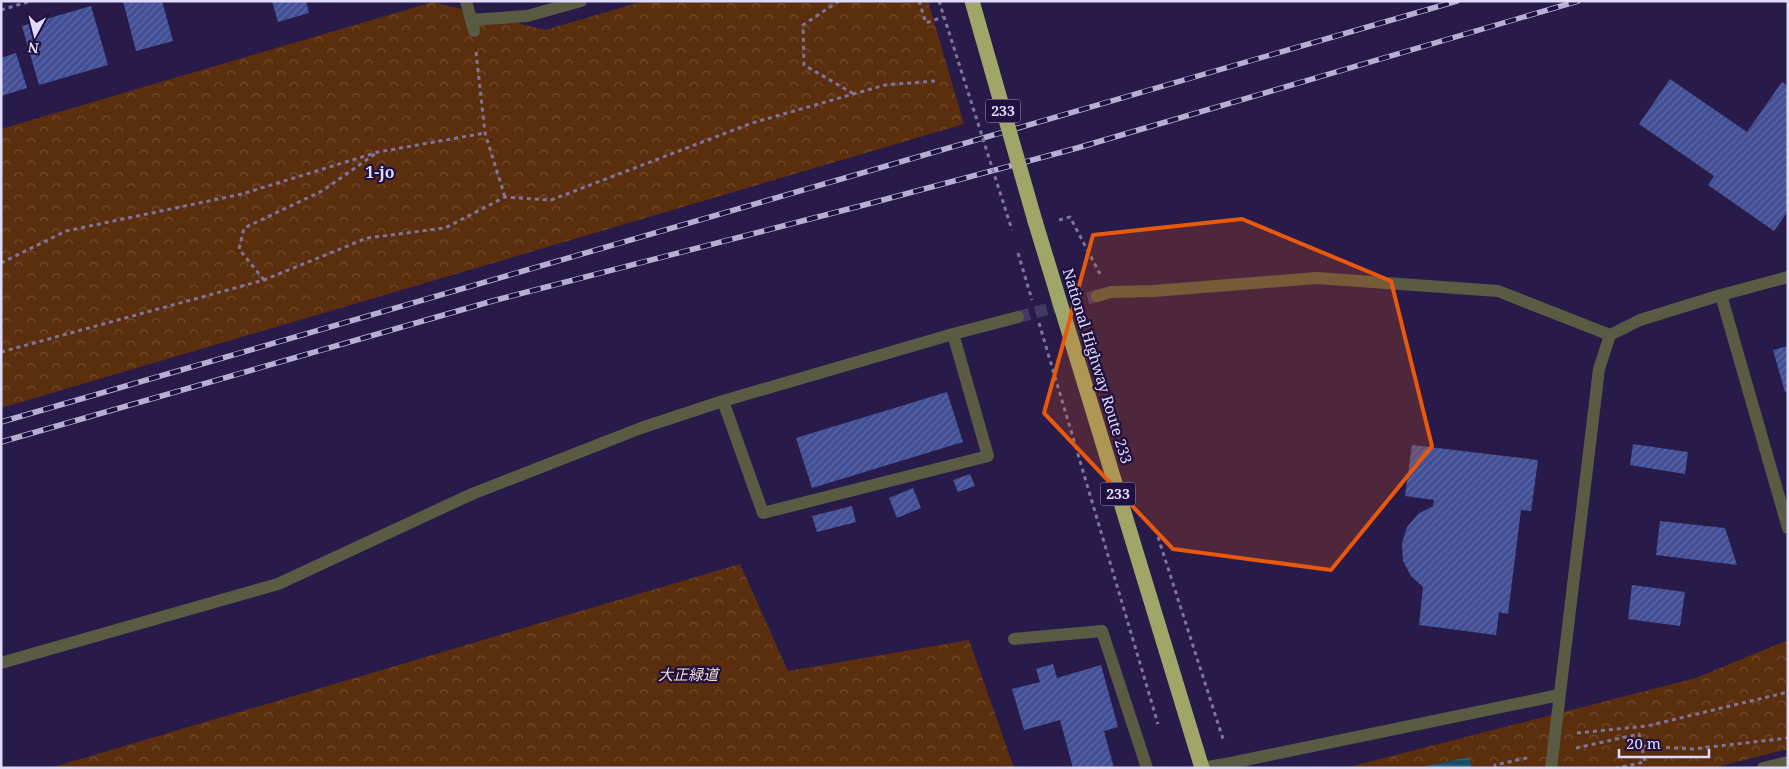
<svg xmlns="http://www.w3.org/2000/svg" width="1789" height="769" font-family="'Noto Serif','Noto Sans JP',serif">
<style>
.park{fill:url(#park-crowns)}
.water{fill:url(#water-rules)}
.building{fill:url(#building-hatch)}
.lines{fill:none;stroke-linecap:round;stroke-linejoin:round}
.minor-tunnel{stroke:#443865;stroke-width:12;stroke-dasharray:12 6;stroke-linecap:butt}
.path{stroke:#7e759d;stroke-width:3;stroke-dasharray:4 4;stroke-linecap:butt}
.minor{stroke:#595c43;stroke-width:12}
.highway{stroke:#a0a667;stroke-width:15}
.rail-casing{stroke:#b6afd2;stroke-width:5.5}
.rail{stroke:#1f103f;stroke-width:4;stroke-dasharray:11;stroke-linecap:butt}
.path-bridge{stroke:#7e759d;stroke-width:3;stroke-dasharray:4 4;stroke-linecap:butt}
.highway-bridge{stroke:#a0a667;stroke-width:15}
.marked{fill:#e8590c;fill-opacity:0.2;stroke:#e8590c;stroke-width:4;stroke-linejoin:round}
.labels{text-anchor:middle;stroke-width:4.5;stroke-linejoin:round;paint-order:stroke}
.shield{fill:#1f103f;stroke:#a69ec3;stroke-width:1}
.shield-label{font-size:14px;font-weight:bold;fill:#e0dbfb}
.street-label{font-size:15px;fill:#e0dbfb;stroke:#1f103f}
.park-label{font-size:15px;font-style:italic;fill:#efdace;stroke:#1f103f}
.neighbourhood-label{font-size:16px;font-weight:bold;fill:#dfd9ff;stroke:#1f103f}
</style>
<defs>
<pattern id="park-crowns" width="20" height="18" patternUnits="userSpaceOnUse" patternTransform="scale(1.25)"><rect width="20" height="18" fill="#5b2e0d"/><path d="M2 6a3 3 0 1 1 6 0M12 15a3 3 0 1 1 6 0" fill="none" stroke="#724c31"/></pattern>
<pattern id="water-rules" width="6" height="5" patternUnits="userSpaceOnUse" patternTransform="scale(1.25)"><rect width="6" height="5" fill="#184e67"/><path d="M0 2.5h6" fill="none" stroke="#39677e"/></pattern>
<pattern id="building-hatch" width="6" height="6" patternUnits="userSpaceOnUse" patternTransform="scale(1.25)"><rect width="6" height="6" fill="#424f95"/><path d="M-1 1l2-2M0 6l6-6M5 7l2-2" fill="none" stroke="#5d68a5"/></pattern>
</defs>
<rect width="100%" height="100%" fill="#281b4a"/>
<path class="park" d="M644 1H928L964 124 1 408V129L433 2 545 30Z
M740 564 788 671 969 640 1014 768H50Z
M1788 640V749L1713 768H1345L1696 678Z"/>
<path class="water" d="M1469 757 1472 768H1417Z"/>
<path class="building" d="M123 1H162L173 41 136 51Z
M272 1H306L309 13 278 22Z
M91 6 108 65 39 85 22 26Z
M16 53 27 88 1 96V58Z
M1670 79 1747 132 1782 82 1788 86V211L1774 231 1708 185 1714 176 1639 124Z
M1788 346V391L1785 392 1773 350Z
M947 392 963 442 812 488 796 438Z
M1633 444 1688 452 1685 474 1630 465Z
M1412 445 1538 460 1531 511 1521 510 1508 614 1499 612 1496 635 1419 625 1423 587 1411 576 1403 561 1402 543 1407 527 1418 514 1433 506 1434 500 1405 496Z
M970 474 975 486 958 492 953 480Z
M913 488 921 508 897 518 889 498Z
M852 506 856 522 817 532 812 516Z
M1660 521 1725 528 1737 565 1656 555Z
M1632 585 1685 592 1680 626 1628 619Z
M1053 664 1057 678 1101 665 1118 727 1104 731 1114 768H1073L1060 720 1024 730 1012 689 1040 682 1036 669Z"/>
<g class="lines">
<path class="minor-tunnel" d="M1018 317 1097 296"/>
<path class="path" d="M839 1 803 25 804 65 854 94
M919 1 926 23 943 17
M1 10 31 1
M476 52 485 133 505 197
M1059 220 1070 217 1100 274
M1018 253 1032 300
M1 263 66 231 242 194 378 152 485 133
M264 280 239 249 244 228 322 191 375 154
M1039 323 1158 724
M1 352 264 280 367 238 445 228 505 197 551 200 752 123 885 85 935 81
M1158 537 1224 742
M1577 733 1647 726 1788 692
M1642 746 1693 749 1788 738
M1576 748 1639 734 1645 762 1616 768
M1495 768V765L1531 757"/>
<path class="minor" d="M466 1 474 31
M471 20 527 16 581 1
M1721 295 1788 528
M1097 296 1111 292 1154 291 1317 278 1498 291 1610 335
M723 401 763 513 988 456 953 334
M1014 639 1102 631 1147 768
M1 663 278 584 472 494 641 428 723 401 953 334 1018 317
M1202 768 1231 763 1559 695
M1551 768 1599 369 1610 335 1640 320 1721 295 1788 277
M1763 768 1788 762"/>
<path class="highway" d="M1035 221 1202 768"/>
<g class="rail-casing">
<path id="rail" d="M1 422 1457 1
M1 442 496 300 864 205 1077 148 1578 1"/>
</g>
<use href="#rail" class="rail"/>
<path class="path-bridge" d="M939 1 1012 230"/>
<path class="highway-bridge" d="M972 1 1035 221"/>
</g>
<path class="marked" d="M1242 219 1391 281 1432 446 1331 570 1173 549 1044 413 1093 235Z"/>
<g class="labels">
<g class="shield">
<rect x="985.5" y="99.5" width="35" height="23" rx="4"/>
<rect x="1100.5" y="482.5" width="35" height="23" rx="4"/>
</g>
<g class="shield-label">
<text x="1003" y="116">233</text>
<text x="1118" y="499">233</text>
</g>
<g class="street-label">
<text transform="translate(1097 366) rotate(73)" y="5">National Highway Route 233</text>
</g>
<g class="park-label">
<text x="688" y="680">大正緑道</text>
</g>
<g class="neighbourhood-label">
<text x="380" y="178">1-jo</text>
</g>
</g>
<rect width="1789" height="769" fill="none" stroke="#e0dbfb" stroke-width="5"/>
<g transform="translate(35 35) rotate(187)" stroke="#1f103f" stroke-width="4" paint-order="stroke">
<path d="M0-4L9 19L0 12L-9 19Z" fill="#e0dbfb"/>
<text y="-8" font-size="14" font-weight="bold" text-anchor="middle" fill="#e0dbfb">N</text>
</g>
<path d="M1619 749v8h90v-8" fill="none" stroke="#e0dbfb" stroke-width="2.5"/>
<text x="1626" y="749" font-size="15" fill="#e0dbfb" stroke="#1f103f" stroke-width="4" paint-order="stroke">20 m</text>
</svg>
